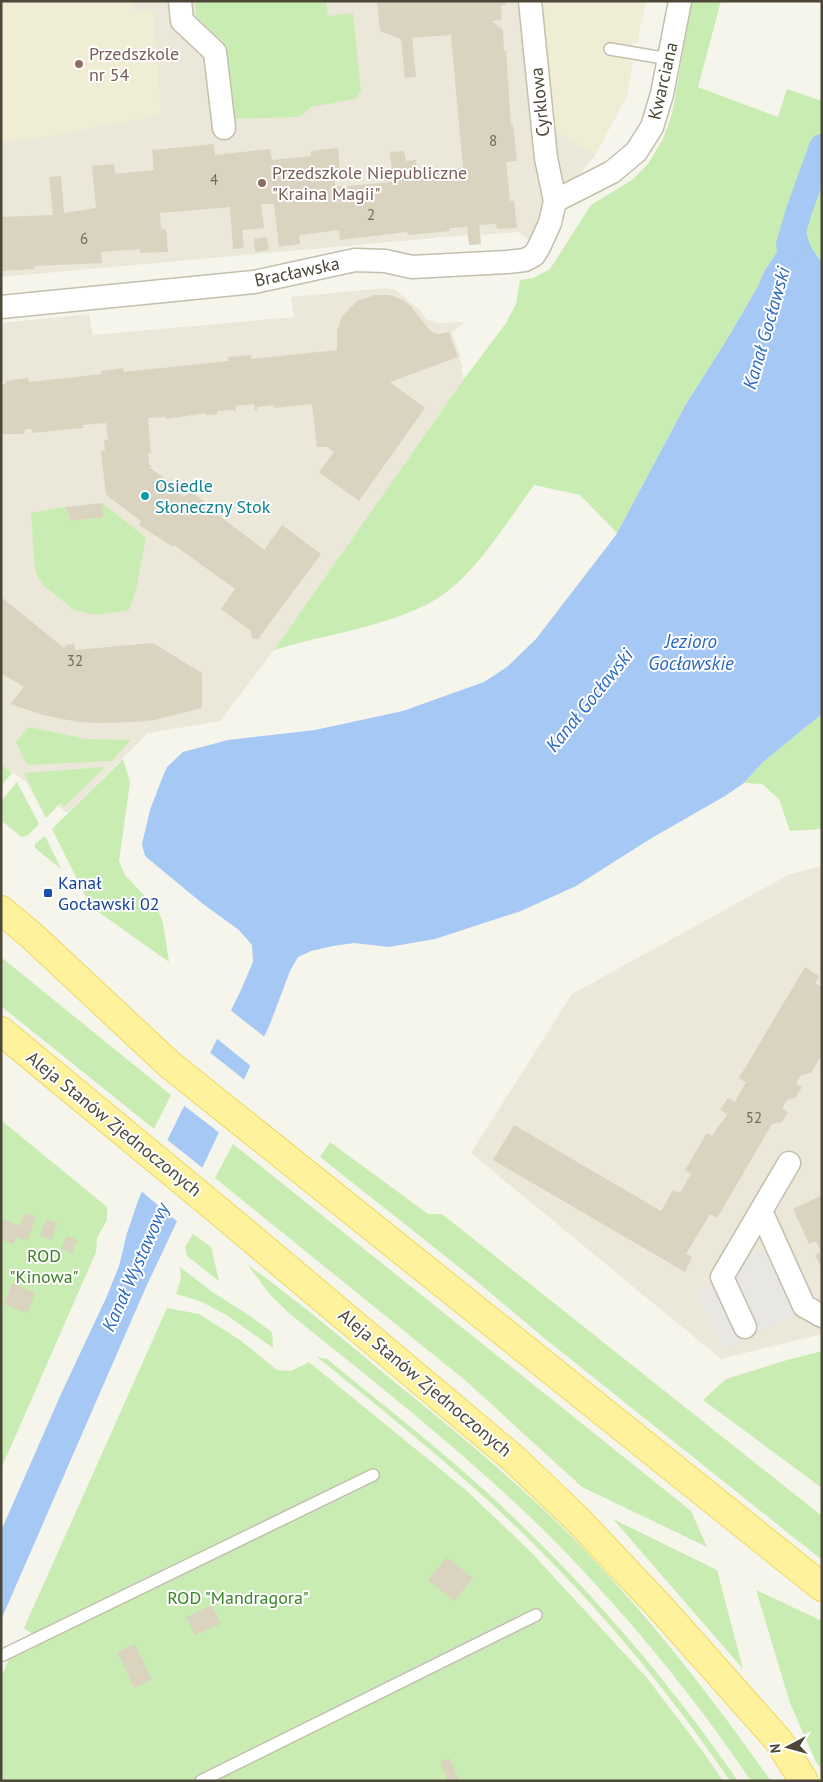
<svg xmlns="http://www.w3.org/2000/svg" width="823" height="1782" font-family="'PT Sans',sans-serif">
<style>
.residential{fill:#ebe8d9}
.education{fill:#f0edd5}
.green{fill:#c9ecb2}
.parking{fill:#e8e7e3}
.water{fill:#a6c8f5}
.pier{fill:#f6f5eb}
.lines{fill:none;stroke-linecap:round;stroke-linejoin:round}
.canal{stroke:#a6c8f5;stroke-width:26}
.building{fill:#d9d3c0}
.lane-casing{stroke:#c3bfad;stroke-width:14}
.street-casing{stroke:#c3bfad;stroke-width:25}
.primary-casing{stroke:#ecd864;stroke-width:30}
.lane{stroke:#fff;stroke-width:11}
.street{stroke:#fff;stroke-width:22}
.primary{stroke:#fff29c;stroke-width:28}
.education-dot{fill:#8d6e63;stroke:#fff;stroke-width:2}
.culture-dot{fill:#0f9aa8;stroke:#fff;stroke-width:2}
.transit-dot{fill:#1a4fb4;stroke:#fff;stroke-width:2}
.labels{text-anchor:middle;stroke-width:4;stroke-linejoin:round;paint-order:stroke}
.number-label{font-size:15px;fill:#6f6a5a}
.education-label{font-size:18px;fill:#785e54;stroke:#fff;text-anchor:start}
.street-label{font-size:18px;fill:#4c4738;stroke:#fff}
.culture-label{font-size:18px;fill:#0d838f;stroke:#fff;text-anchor:start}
.transit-label{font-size:18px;fill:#164399;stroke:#fff;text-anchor:start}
.park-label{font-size:18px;fill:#3b8326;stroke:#fff}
.water-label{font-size:19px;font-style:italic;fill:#2968c0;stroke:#fff}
</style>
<rect width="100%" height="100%" fill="#f6f5eb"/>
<path class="residential" d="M1 1H541L554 130 596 154 534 230 530 241 518 232 480 235 481 244 469 245 468 235 1 277Z
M385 288 394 289 421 311 426 319 437 323 464 322 452 333 461 357 459 358 463 368 461 369 464 379 274 650 220 721 148 733 67 813 58 806 46 818 27 783 1 764V323L89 314 93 335 294 317 291 297Z
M822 866V1334L721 1359 471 1153 572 994 790 874Z"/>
<path class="education" d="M1 1H133L134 12 153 11 161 115 43 137 1 142Z
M541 1H646L637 44H632L629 61 633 62 627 96 596 154 554 130Z"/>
<path class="green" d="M195 1H326L328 16 353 13 361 91 355 99 311 107 299 117 232 119 223 41 197 20Z
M692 1H721L698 87 778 117 787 89 822 101V128L793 209 784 241 765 270 757 288 726 341 686 404 617 533 580 495 534 485C508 520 479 569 444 594 398 626 328 633 274 650L464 379 506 323 516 304 520 280 533 278 550 269 591 205 632 180 648 164 663 139 672 114Z
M822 171V262C794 230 809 206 822 171Z
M102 503 146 538 136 590 129 610 97 615 86 613 74 610 43 585 38 578 35 568 31 513 65 507 71 521 103 517Z
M822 714V829L790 831 779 799 762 784 744 783 763 762Z
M29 727 86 739 131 740 112 761 27 765 16 742Z
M123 759 130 782 119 861 125 875 158 910 163 923 169 962 97 911 85 895 52 829Z
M1 764 12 773 1 786Z
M105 767 64 807 60 803 46 818 24 773Z
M17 782 39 824 28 835 21 837 1 820V801Z
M45 836 61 869 35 848V844Z
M1 957 171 1095 154 1129 1 1006Z
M1 1120 107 1207V1220L97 1238 96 1252 1 1469Z
M330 1142 428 1214H442L822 1516V1560L543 1337 469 1275 320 1157Z
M233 1144 691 1511 707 1547 582 1487 466 1381 215 1178Z
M193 1234 211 1247 219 1281 187 1256 185 1247Z
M247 1264C299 1302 348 1343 397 1384 455 1431 512 1478 565 1530 642 1607 708 1692 771 1781H751C698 1702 638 1629 573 1560 486 1469 387 1392 290 1314L271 1296Z
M180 1267 211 1291 250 1316 272 1332 273 1348 228 1316 200 1301 176 1294 181 1279Z
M167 1308 199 1314 240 1340 277 1370 291 1371 309 1362 467 1491 530 1551 647 1678 704 1753 723 1781H1V1677L10 1657 32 1649 31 1633 24 1628Z
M822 1351V1488L703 1400 726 1379 787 1360Z
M317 1357 327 1359C383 1405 440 1449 493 1498 585 1583 667 1678 738 1781H730C657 1674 571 1574 474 1488 423 1442 370 1400 317 1357Z
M613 1519 717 1570 743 1669Z
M756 1590 822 1621V1770L816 1762 790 1703Z"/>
<path class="parking" d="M764 1249 796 1315 723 1350 696 1293 734 1275 746 1257Z"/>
<path class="water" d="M793 209 806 214C804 233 809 247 822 262V714L763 762 744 783 725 796 650 839 576 886 521 911 435 939 389 947 354 943 333 946 311 951 298 957 290 971 270 1024 146 1287 1 1620V1531L61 1394 107 1296 119 1266 127 1233 139 1198 241 990 253 962 252 945 239 930 203 904 145 856 142 844 150 810 163 776 167 767 183 752 228 740 315 730 403 711 484 682 507 667 536 639 616 535 686 404 726 341 757 288 765 270 784 241Z"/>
<path class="pier" d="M229 1009 266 1038 252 1067 215 1037Z
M208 1051 246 1081 221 1134 182 1104Z
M165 1138 204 1169 179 1223 140 1190Z"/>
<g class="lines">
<path class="canal" d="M789 245 799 211 822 147"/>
</g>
<path class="building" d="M377 1H506V5H501L502 20 492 21 503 30 504 51 506 50 511 125H513L517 161 506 162 510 201H514L517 228 497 229 496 224 479 225 481 244 469 245 467 227 449 228 450 231 408 235 407 232 340 240 339 230 299 235 300 244 279 247 274 204H261L264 228 242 230 244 248 233 249 230 207 160 213 161 230 166 229 168 252 140 253V249L101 252 102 263 34 266 35 269 1 271V217L53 215 49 177 61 176 64 213 96 208 92 166 114 164 115 174 154 170 152 150 214 144 215 155 270 149 272 160 311 156V151L338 148 340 171H334L335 187 393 182 390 152 404 151 406 161 416 160 417 173 463 168 451 35 412 38 416 77 405 78 401 39 380 31Z
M267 237 269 250 255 252 254 239Z
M375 295H390L402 300 410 305 430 331 438 334 449 332 458 357 390 382 425 408 359 501 319 472 334 452 327 447H317L312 404 274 408V405L257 407V410H255L254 404 235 406 236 412H234V410L217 411V414L206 415 205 413 166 419V417L148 418 151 453H148L149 465 152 466 150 468 170 482 171 481 183 489 180 494 184 497 190 491 205 502 204 504 264 550 282 525 321 554 258 639 252 638 251 631 221 609 235 589 174 545 173 547 139 525 141 521 106 495 101 451 105 450 104 440H108L106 423 83 425V428L32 433V429H26L23 434H1V385L6 384V381L28 378 29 382 102 374 101 371 123 368 124 372 229 361 228 357 251 355V359L337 350V331L342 316 357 301Z
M102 503 103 517 71 521 65 507Z
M1 597 64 648 66 645 74 644 75 650 153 643 202 673V708L154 720 136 722 96 723 78 722 43 715 10 704 24 687 1 673Z
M805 967 819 976 815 983 822 987V1054L811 1073 801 1075 796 1084 802 1087 796 1097 787 1100 782 1108 788 1112 782 1122 772 1124 717 1218 710 1214 686 1254 692 1257 685 1272 493 1160 514 1125 661 1211 673 1190 680 1193 691 1174 685 1170 707 1133 712 1136 721 1122 722 1123 727 1114 720 1110 728 1098 735 1102 746 1082 739 1078Z
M822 1195V1269L815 1255 821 1252 816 1241 809 1244 793 1209Z
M25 1213 36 1217 27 1241 16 1237 13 1244 1 1239V1219L20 1226Z
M46 1219 57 1223 51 1240 40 1236Z
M67 1236 77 1240 72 1253 61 1249Z
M12 1283 35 1293 27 1313 4 1304Z
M447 1557 473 1578 454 1601 428 1580Z
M212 1605 221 1624 195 1635 186 1617Z
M135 1644 152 1680 134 1688 117 1652Z
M450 1758 459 1781H448L440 1762Z"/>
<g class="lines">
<g class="lane-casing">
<path id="lane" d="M610 49 669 59
M3 1655 373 1475
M201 1781 536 1615"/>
</g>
<g class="street-casing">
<path id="street" d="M180 1 182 21 215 52 224 128
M555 201 612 172 636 152 652 127 662 94 680 1
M1 307 254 282 355 260 385 261 412 267 507 262 525 260 534 255 539 247 550 223 555 201 546 158 530 1
M761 1211 804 1306 822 1316
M745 1327 722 1277 789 1163"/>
</g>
<g class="primary-casing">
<path id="primary" d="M1 910 31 935 169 1064 822 1587
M1 1031 219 1211 513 1458 576 1518 660 1607 778 1740 804 1781"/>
</g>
<use href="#lane" class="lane"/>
<use href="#street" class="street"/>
<use href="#primary" class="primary"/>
</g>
<g class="education-dot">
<circle cx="79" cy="64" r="5"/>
<circle cx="262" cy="183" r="5"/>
</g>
<circle class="culture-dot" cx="145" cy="496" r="5"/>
<rect class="transit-dot" x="43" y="888" width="10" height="10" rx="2.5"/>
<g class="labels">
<g class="number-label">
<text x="493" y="146">8</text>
<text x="214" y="185">4</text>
<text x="371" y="220">2</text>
<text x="84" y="244">6</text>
<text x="75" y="666">32</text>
<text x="754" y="1123">52</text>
</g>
<g class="education-label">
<text x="89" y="60">Przedszkole<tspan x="89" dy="21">nr 54</tspan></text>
<text x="272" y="179">Przedszkole Niepubliczne<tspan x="272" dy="21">"Kraina Magii"</tspan></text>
</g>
<g class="street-label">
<text transform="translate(663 81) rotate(-77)" y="6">Kwarciana</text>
<text transform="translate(540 102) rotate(-96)" y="6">Cyrklowa</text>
<text transform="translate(297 272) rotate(-12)" y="6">Bracławska</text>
<text transform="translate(114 1124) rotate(39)" y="6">Aleja Stanów Zjednoczonych</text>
<text transform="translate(425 1383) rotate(40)" y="6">Aleja Stanów Zjednoczonych</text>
</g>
<g class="culture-label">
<text x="155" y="492">Osiedle<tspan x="155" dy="21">Słoneczny Stok</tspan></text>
</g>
<g class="transit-label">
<text x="58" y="889">Kanał<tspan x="58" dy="21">Gocławski 02</tspan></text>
</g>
<g class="park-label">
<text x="44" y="1262">ROD<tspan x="44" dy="21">"Kinowa"</tspan></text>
<text x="238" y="1604">ROD "Mandragora"</text>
</g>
<g class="water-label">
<text transform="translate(766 328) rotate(-74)" y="7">Kanał Gocławski</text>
<text x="691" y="648">Jezioro<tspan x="691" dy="22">Gocławskie</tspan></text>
<text transform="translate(589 700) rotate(-51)" y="7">Kanał Gocławski</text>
<text transform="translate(135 1267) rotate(-66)" y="7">Kanał Wystawowy</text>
</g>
</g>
<rect width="823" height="1782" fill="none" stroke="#4c4738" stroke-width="5"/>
<g transform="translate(788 1747) rotate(264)" stroke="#ffffff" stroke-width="4" paint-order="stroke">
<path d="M0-4L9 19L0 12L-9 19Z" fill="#4c4738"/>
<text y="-8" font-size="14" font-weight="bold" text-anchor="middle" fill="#4c4738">N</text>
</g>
</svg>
